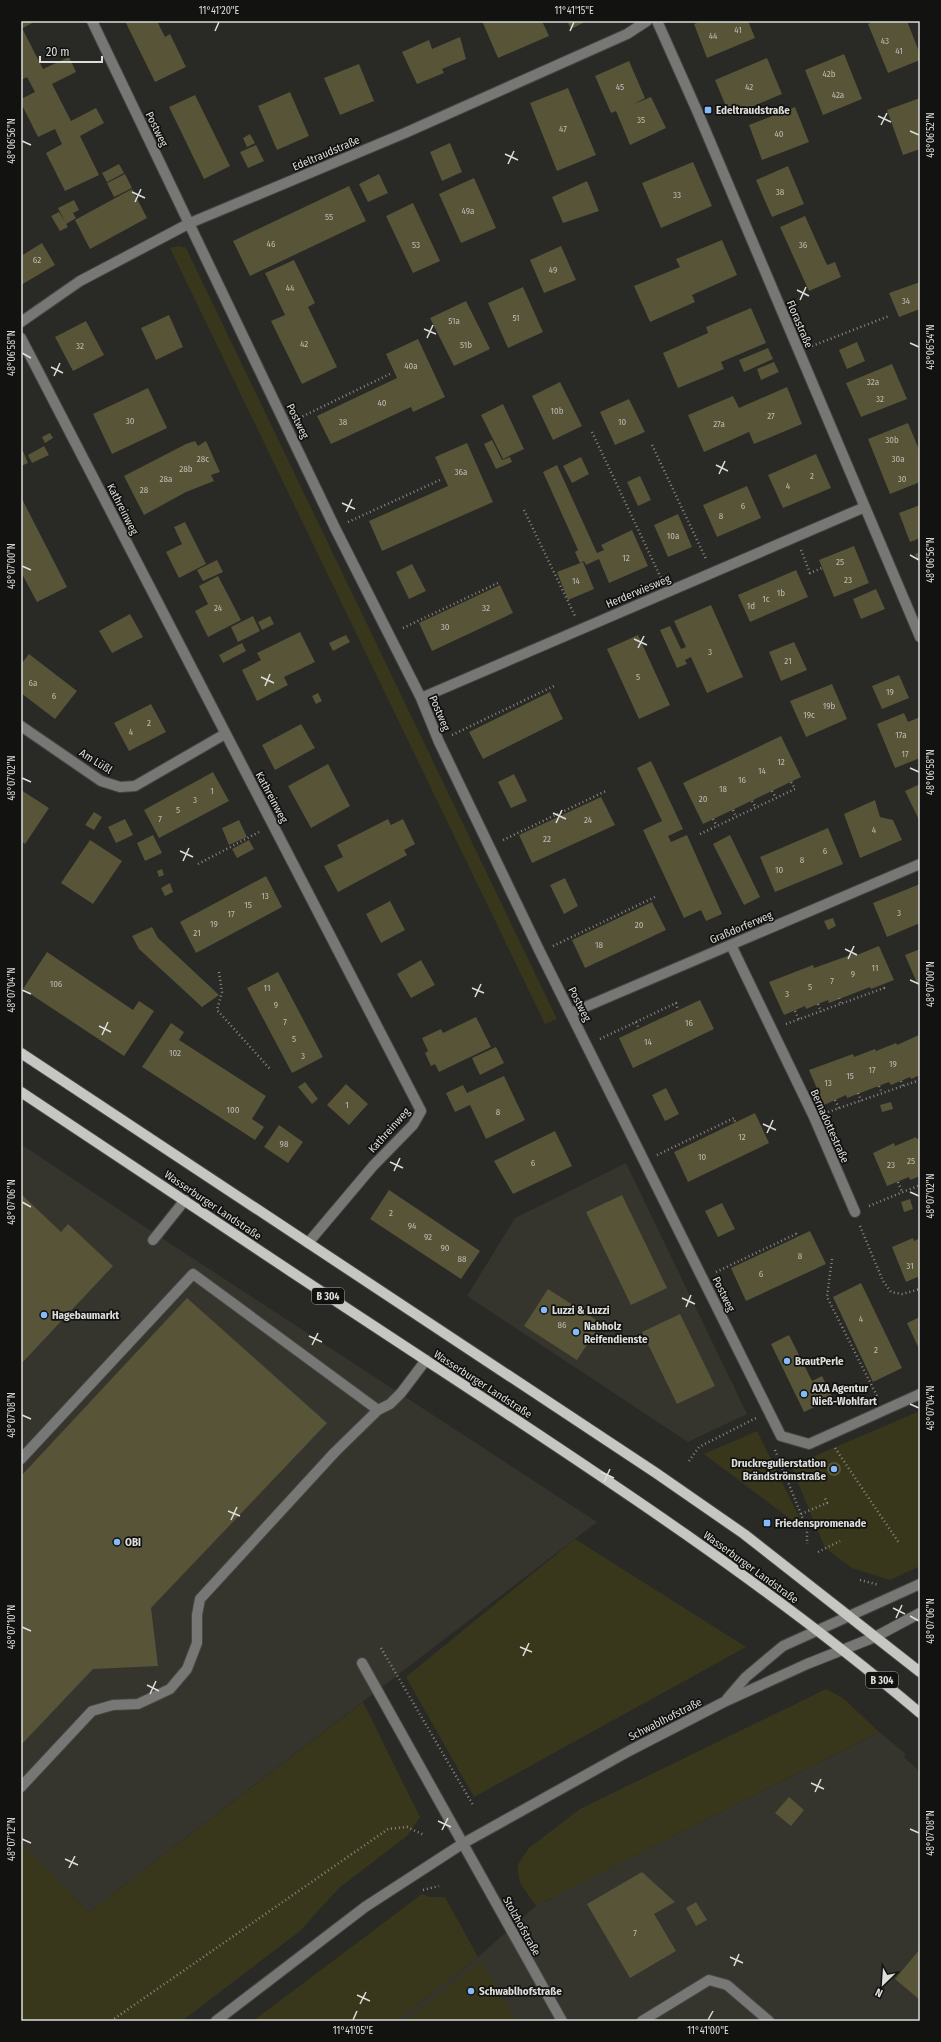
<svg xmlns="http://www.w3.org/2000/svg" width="941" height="2042" font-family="'Fira Sans Condensed',sans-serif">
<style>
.built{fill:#35342d}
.green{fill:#39371b}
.building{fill:#575438}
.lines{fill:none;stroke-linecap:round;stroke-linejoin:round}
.minor-casing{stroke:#464643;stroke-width:12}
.major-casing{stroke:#464643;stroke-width:12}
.path{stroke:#888886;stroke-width:2.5;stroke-dasharray:1 3;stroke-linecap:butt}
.minor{stroke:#777776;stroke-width:10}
.major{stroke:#c6c6c3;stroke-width:10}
.ticks{fill:none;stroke:#dddddb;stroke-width:1.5}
.poi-dot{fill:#85bbfb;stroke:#121210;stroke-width:1.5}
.labels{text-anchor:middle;stroke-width:3.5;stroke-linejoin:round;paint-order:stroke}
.number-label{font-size:9px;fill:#bcbbb2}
.shield{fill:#121210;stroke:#a0a09e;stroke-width:1}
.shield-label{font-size:10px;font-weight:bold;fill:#dddddb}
.poi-label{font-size:11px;font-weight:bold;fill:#dddddb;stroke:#121210;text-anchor:start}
.street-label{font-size:11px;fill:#dddddb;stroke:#121210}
.neatline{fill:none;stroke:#dddddb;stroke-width:1.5}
.ticks-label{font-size:10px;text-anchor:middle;fill:#dddddb}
</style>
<rect width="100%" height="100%" fill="#292926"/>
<path class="built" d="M21 1144 145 1227 597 1522 89 1912 21 1843Z
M626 1163 747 1414 688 1442 467 1296 515 1218Z
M879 1732 906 1754 904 1757 920 1772V2021H397L478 1957 536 1906Z"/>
<path class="green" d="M179 246 186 248 557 1019 545 1024 170 248Z
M920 1411V1566L890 1580 852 1568 825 1548 791 1466Z
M757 1431 800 1519 793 1521 704 1454Z
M575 1539 746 1647 474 1797 406 1677Z
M826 1689 843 1698 879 1732 536 1906 520 1883 517 1866 529 1848 580 1809Z
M363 1702 420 1817 407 1836 339 1888 300 1931 182 2021H21V1843L89 1912Z
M422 1894 429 1897H445L478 1957 397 2021H253Z
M481 1961 517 2021H405Z"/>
<path class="building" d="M21 21H36L21 29Z
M125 21H157L165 37 170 34 186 67 155 82Z
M482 21H542L549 36 498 58Z
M567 21H587L571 29Z
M701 21H748L755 38 707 58 694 24Z
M874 21H907L920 54V60L888 73 868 24Z
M23 30 43 69 69 57 76 72 52 84 71 121 96 108 104 123 80 136 99 175 65 191 46 153 62 144 55 129 38 137 21 103V99L35 92 27 77 21 80V31Z
M460 37 466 59 442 69 444 73 417 84 402 52 429 40 432 49Z
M844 54 862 99 823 115 805 70Z
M767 58 782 94 730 116 715 80Z
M629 61 645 98 634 104 651 97 666 128 630 145 616 111 611 113 595 76Z
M359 64 374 101 340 115 324 78Z
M568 88 596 155 557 171 530 103Z
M290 92 309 136 277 150 258 106Z
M195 95 230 166 204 179 169 107Z
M920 98V149L903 155 887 110Z
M795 107 809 142 762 160 749 125Z
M250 134 255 143 247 147 243 138Z
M450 143 462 172 442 181 430 152Z
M256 145 264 161 248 168 240 152Z
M693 162 712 206 661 228 642 183Z
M119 164 124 173 107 182 102 173Z
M788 166 804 204 772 217 756 180Z
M125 174 132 188 114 197 107 183Z
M379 174 388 193 368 202 359 184Z
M474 178 496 228 461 243 439 194Z
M587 181 599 211 563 223 552 197Z
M349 186 366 221 250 276 233 241Z
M132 189 147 218 90 249 75 220Z
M74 200 79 210 73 213 76 218 66 224 58 208Z
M413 203 440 261 413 273 386 216Z
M59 212 68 227 60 231 51 216Z
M805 216 827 265 835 262 841 277 809 291 780 227Z
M722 240 737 275 692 295 695 302 650 322 634 286 680 267 676 259Z
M42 243 55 265 21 285V256Z
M561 246 576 280 544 293 530 260Z
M294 260 315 303 308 307 337 367 302 384 271 321 285 315 265 273Z
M920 282V309L899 317 889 293Z
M523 287 543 332 508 348 488 303Z
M466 301 490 349 454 366 430 318Z
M751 308 766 343 721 362 724 369 678 388 663 353 708 333 706 327Z
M169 315 183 347 156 360 141 328Z
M86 321 104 355 73 371 55 337Z
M418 339 445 397 413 412 411 407 331 444 317 416 397 378 386 354Z
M857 342 865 361 847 369 839 350Z
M768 348 773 359 744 372 739 360Z
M774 362 779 372 761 380 757 369Z
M892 364 907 399 861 417 846 383Z
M560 382 582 426 553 440 532 396Z
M787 387 802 424 754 444 749 432 704 452 688 415 733 396 739 408Z
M148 388 167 428 112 454 93 414Z
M629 399 645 432 615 445 600 412Z
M503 404 524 449 503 459 481 415Z
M908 423 920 452V482L890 494 868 439Z
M50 433 53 438 45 443 42 437Z
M492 440 502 460 510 457 512 462 496 469 484 444Z
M195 441 198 446 206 441 220 472 211 475 214 481 186 492 144 515 124 476 186 444Z
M467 443 493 502 382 551 369 521 448 486 435 457Z
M44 446 49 455 32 463 28 455Z
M23 451 28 463 21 466V452Z
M816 454 831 488 783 508 768 475Z
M581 457 589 474 572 483 563 466Z
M557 465 597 553 604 550 601 545 632 530 648 566 609 583 599 559 586 565 584 561 580 563 575 552 578 550 543 472Z
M640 476 651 500 638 506 627 482Z
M747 486 761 518 717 537 703 505Z
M21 497 67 587 37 602 21 572Z
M920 505V538L910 542 899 513Z
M678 514 692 547 668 557 654 525Z
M185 522 206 564 179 578 166 552 182 544 174 527Z
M854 546 869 583 834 597 819 560Z
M920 552V565L915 554Z
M217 560 223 572 203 581 197 570Z
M583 562 594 589 568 600 557 572Z
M412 564 426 591 409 599 396 572Z
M796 570 808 597 750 622 738 595Z
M218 576 241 620 208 637 195 611 208 604 199 586Z
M500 585 513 613 432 651 419 623Z
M876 589 885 609 861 619 853 599Z
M711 605 743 677 707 693 691 657 685 660 687 664 677 668 660 630 670 626 681 649 686 647 674 621Z
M130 614 143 637 112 653 99 631Z
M253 616 260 631 238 642 231 627Z
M270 616 274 624 262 630 258 622Z
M300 632 315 662 284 677 288 685 257 701 242 670 261 660 257 653Z
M346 635 350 642 333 651 329 643Z
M638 635 670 705 639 719 607 649Z
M794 642 807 670 781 681 769 652Z
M242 643 246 651 223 663 219 655Z
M29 654 77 691 55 719 21 693V664Z
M899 675 909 698 882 709 872 686Z
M832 684 847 719 806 737 790 701Z
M550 692 563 719 483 759 469 732Z
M318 693 322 701 316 704 312 696Z
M151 704 166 732 129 751 114 723Z
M904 713 908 722 920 717V758L895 768 877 724Z
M301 724 315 748 275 770 262 745Z
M781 736 801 777 703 824 683 783Z
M651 761 683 829 668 836 671 842 687 835 722 914 706 921 701 910 684 918 643 830 662 821 637 768Z
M328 764 350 806 311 828 288 786Z
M213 772 229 801 159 838 144 810Z
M514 774 527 801 511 808 498 782Z
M920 784V822L905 791Z
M21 790 49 808 25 844 21 841Z
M601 797 615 825 532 863 519 835Z
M875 800 880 817 893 820 902 840 860 858 844 814Z
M94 812 102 817 94 830 85 825Z
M125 819 133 835 116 843 108 827Z
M388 819 391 825 403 819 415 844 404 850 407 855 338 892 324 866 343 857 337 845Z
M239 820 247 837 229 845 222 828Z
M828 828 843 864 775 892 760 857Z
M153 835 162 853 145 861 137 843Z
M730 835 760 897 744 905 713 844Z
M90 840 122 861 93 904 61 883Z
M249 840 254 849 237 858 232 849Z
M162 869 164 875 159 877 157 871Z
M266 876 282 907 196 953 180 922Z
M565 878 578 906 564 914 550 885Z
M170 883 173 892 165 896 161 888Z
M920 884V923L887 937 873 903Z
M390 901 405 930 381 943 366 914Z
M652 902 666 930 585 968 572 940Z
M833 918 836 926 828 930 824 921Z
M152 927 158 938 219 995 202 1007 139 949 132 936Z
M879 946 894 980 871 989 870 987 829 1003 828 1000 806 1009 805 1006 784 1015 769 982 813 965 814 968 856 953 857 955Z
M920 949V990L905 955Z
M47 952 133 1010 139 1001 154 1011 124 1056 23 989Z
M421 960 435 985 411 998 397 974Z
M278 972 323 1057 292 1073 247 988Z
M700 1000 714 1029 633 1068 619 1038Z
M476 1017 491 1047 439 1072 435 1064 431 1066 425 1053 428 1051 422 1038 441 1029 443 1033Z
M171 1023 184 1032 179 1040 266 1096 252 1119 264 1127 255 1140 142 1067Z
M919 1035 920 1075 911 1079 910 1077 891 1085 889 1082 847 1098 846 1095 824 1105 809 1070 853 1054 854 1057 875 1049 876 1051 896 1043 897 1045Z
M496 1047 504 1063 480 1075 472 1058Z
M504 1076 525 1120 486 1139 470 1105 455 1112 446 1093 463 1085 467 1093Z
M305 1082 318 1099 312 1104 298 1087Z
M346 1084 368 1104 349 1125 327 1105Z
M666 1088 679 1114 665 1121 652 1095Z
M891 1102 893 1109 882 1112 880 1105Z
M755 1113 769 1143 688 1182 674 1152Z
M279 1125 303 1142 288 1163 264 1147Z
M555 1131 572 1166 513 1194 494 1161Z
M916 1137 917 1139 920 1138V1176L910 1180 909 1177 887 1186 873 1153 894 1143 895 1146Z
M389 1190 480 1251 461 1279 370 1219Z
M21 1194 61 1232 68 1224 113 1266 21 1364Z
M622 1195 667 1288 631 1305 586 1212Z
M910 1199 913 1209 904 1212 901 1202Z
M722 1203 735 1229 718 1237 705 1211Z
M810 1231 826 1264 746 1301 731 1268Z
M913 1238 914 1241 920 1238V1276L906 1282 892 1247Z
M861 1283 902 1368 873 1382 833 1297Z
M548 1289 601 1323 577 1360 524 1326Z
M187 1298 327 1423 151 1608 158 1666 93 1669 21 1745V1476Z
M680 1314 715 1386 677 1404 642 1332Z
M920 1317V1351L907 1323Z
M789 1335 812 1381 822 1376 833 1398 804 1412 771 1344Z
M827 1469a7 7 0 1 1 14 0a7 7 0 1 1-14 0Z
M789 1797 804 1810 791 1826 775 1813Z
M642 1872 675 1902 654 1914 676 1951 630 1978 587 1904Z
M696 1902 707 1920 696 1926 686 1908Z
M920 1949V2000L895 1979Z"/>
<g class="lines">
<g class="minor-casing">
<path id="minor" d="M92 21 335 528 421 698 439 742 540 952 781 1436 809 1444 920 1394
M657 21 698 113 920 637
M21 322 80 281 190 223 405 133 627 34 647 21
M21 338 421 1111 413 1125 373 1166 308 1243
M421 698 865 507
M21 726 101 781 120 787 135 786 225 734
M731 945 814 1117 855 1212
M571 1013 920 864
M153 1240 185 1200
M21 1459 193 1274 378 1410
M362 1663 562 2021
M727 1699 746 1677 783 1646 920 1584
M21 1787 92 1711 113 1705 138 1704 170 1689 187 1669 197 1643V1615L200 1599 335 1452 378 1410 390 1404 401 1393 426 1360
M216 2021 365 1907 462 1844 629 1751 724 1702 807 1664 875 1637 920 1613
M642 2021 709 1980 727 1985 769 2021"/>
</g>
<g class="major-casing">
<path id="major" d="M21 1053 656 1473 744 1534 920 1672
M21 1092C155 1181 289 1271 424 1359 593 1470 765 1582 920 1713"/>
</g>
<path class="path" d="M812 346 889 316
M299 418 390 374
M592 432 661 578
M652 445 706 559
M524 510 575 616
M348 522 440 480
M801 550 810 573 822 568
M403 628 500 582
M452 735 554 686
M772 791 776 798
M752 801 756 808
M733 810 736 817
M713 819 717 826
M700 834 795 789 791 782
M503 840 606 791
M198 864 259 832
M920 944V946
M553 946 657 896
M219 972 222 992 217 1010 271 1070
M839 998 841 1004
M818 1004 821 1012
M795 1011 799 1020
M636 1022 639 1029
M786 1024 884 988 882 985
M600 1039 676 1003 678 1010
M901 1081 903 1086
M879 1086 882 1093
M858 1093 861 1101
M835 1100 839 1108
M828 1112 920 1080
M657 1155 734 1118 735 1122
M898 1182 902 1192
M869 1206 920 1185
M860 1226 883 1281 891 1292 902 1294 920 1289
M832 1259 827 1297 877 1396
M716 1272 796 1234 798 1237
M919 1277 920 1280
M835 1448 899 1543
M775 1450 807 1529V1544
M689 1461 699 1447 756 1418
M801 1514 827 1503 824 1496
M818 1552 840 1541
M860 1580 879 1585
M381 1648 473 1805
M423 1890 439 1886
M111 2021 388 1829 407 1827 424 1835"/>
<use href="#minor" class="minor"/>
<use href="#major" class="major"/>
</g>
<path class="ticks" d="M215 31 219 22M570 31 574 22M878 116 891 122M881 125 887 113M910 131 919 135M22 141 31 145M505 154 518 160M508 164 514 151M132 192 145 198M135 202 141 189M797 290 809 296M800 300 806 287M424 329 436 334M427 338 433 325M910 343 919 347M22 353 31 358M51 367 63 373M54 376 60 363M716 465 728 471M719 474 725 461M342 503 355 509M346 512 352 499M910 555 919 560M22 566 31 570M634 639 647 645M638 648 644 636M261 677 274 683M265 686 270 674M910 768 919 772M22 778 31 782M553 813 566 819M556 823 562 810M180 851 193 857M183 861 189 848M845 949 857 955M848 959 854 946M910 980 919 984M472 988 484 993M22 990 31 994M475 997 481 984M99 1026 111 1032M102 1035 108 1022M763 1124 776 1130M767 1133 773 1120M390 1162 403 1168M394 1171 400 1158M910 1192 919 1196M22 1202 31 1207M682 1298 695 1304M686 1307 691 1295M309 1336 322 1342M312 1345 318 1333M910 1404 919 1408M22 1415 31 1419M601 1472 614 1478M604 1482 610 1469M228 1511 240 1516M231 1520 237 1507M893 1608 905 1614M910 1616 919 1621M896 1618 902 1605M22 1627 31 1631M520 1647 532 1652M523 1656 529 1643M147 1685 159 1691M150 1694 156 1681M811 1783 824 1789M815 1792 821 1779M438 1821 451 1827M910 1829 919 1833M442 1830 448 1818M22 1839 31 1843M65 1859 78 1865M69 1868 75 1856M730 1957 743 1963M734 1966 739 1954M357 1995 370 2001M360 2004 366 1992M353 2020 357 2011M708 2020 713 2011"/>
<g class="poi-dot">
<rect x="704" y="106" width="8" height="8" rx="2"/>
<circle cx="544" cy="1310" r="4"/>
<circle cx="44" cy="1315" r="4"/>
<circle cx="576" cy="1332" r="4"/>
<circle cx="787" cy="1361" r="4"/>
<circle cx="804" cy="1394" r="4"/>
<circle cx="834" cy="1469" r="4"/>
<rect x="763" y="1519" width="8" height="8" rx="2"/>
<circle cx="117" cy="1542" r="4"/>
<circle cx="471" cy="1991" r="4"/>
</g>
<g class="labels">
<g class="number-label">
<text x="738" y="33">41</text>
<text x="713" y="39">44</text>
<text x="885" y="44">43</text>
<text x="899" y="54">41</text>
<text x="829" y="77">42b</text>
<text x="620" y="90">45</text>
<text x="749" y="90">42</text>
<text x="838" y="98">42a</text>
<text x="641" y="123">35</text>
<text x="563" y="132">47</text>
<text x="779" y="137">40</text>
<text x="780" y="195">38</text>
<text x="677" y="198">33</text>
<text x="468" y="214">49a</text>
<text x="329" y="220">55</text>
<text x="271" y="247">46</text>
<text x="416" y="248">53</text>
<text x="803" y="248">36</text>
<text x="37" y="263">62</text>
<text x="553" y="273">49</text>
<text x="290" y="291">44</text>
<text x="906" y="304">34</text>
<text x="516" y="321">51</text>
<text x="454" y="324">51a</text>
<text x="304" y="347">42</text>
<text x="466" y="348">51b</text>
<text x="80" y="349">32</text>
<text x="411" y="369">40a</text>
<text x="873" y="385">32a</text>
<text x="880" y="402">32</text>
<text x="382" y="406">40</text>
<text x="557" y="414">10b</text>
<text x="771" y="419">27</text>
<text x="130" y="424">30</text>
<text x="343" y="425">38</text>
<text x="622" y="425">10</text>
<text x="719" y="427">27a</text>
<text x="892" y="443">30b</text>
<text x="203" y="462">28c</text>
<text x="898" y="462">30a</text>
<text x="186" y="472">28b</text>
<text x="461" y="475">36a</text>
<text x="812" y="479">2</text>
<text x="166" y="482">28a</text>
<text x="902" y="482">30</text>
<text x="788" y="489">4</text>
<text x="144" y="493">28</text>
<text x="743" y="509">6</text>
<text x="721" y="519">8</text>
<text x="673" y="539">10a</text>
<text x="626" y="561">12</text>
<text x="840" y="565">25</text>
<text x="848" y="583">23</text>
<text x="576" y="584">14</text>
<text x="781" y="596">1b</text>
<text x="766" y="602">1c</text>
<text x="751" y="609">1d</text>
<text x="218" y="611">24</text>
<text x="486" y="611">32</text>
<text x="445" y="630">30</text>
<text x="710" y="655">3</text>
<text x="788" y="664">21</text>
<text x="638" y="680">5</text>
<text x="33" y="686">6a</text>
<text x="890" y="695">19</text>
<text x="54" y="699">6</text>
<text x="829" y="709">19b</text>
<text x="809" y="718">19c</text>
<text x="149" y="726">2</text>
<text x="131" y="735">4</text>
<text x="901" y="738">17a</text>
<text x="905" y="757">17</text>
<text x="781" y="765">12</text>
<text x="762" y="774">14</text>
<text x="742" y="783">16</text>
<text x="723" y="792">18</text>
<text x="212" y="794">1</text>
<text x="703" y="802">20</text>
<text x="195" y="803">3</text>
<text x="178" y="813">5</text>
<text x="160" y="822">7</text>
<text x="588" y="823">24</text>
<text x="874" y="833">4</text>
<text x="547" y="842">22</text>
<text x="825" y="854">6</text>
<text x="802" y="863">8</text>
<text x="779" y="873">10</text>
<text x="265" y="899">13</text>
<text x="248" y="908">15</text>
<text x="899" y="916">3</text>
<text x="231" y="917">17</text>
<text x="214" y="927">19</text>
<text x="639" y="928">20</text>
<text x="197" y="936">21</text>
<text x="599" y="948">18</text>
<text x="875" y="971">11</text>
<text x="853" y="977">9</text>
<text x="832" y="984">7</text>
<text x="56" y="987">106</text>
<text x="810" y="990">5</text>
<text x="267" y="991">11</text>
<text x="787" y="997">3</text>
<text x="276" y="1008">9</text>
<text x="285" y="1025">7</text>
<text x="689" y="1026">16</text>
<text x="294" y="1042">5</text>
<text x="648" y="1045">14</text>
<text x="175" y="1056">102</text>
<text x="303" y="1059">3</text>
<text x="893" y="1067">19</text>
<text x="872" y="1073">17</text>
<text x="850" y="1079">15</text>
<text x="828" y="1086">13</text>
<text x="347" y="1108">1</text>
<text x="233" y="1113">100</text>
<text x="498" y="1115">8</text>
<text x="742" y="1140">12</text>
<text x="284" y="1147">98</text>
<text x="702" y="1160">10</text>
<text x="911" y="1164">25</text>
<text x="533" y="1166">6</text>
<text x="891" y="1168">23</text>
<text x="391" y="1216">2</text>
<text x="412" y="1229">94</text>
<text x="428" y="1240">92</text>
<text x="445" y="1251">90</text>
<text x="800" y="1259">8</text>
<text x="462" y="1262">88</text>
<text x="910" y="1269">31</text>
<text x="761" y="1277">6</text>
<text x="861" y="1322">4</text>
<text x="562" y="1328">86</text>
<text x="876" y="1353">2</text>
<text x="635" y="1936">7</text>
</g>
<g class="shield">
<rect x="312" y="1288" width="32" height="16" rx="3"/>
<rect x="866" y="1672" width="32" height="16" rx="3"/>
</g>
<g class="shield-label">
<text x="328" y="1300">B 304</text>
<text x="882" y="1684">B 304</text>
</g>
<g class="poi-label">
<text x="716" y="114">Edeltraudstraße</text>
<text x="552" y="1314">Luzzi &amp; Luzzi</text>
<text x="52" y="1319">Hagebaumarkt</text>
<text x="584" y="1330">Nabholz<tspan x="584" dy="13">Reifendienste</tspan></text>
<text x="795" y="1365">BrautPerle</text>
<text x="812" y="1392">AXA Agentur<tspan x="812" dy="13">Nieß-Wohlfart</tspan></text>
<text x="826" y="1467" text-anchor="end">Druckregulierstation<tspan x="826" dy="13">Brändströmstraße</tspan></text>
<text x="775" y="1527">Friedenspromenade</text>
<text x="125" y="1546">OBI</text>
<text x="479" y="1995">Schwablhofstraße</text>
</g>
<g class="street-label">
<text transform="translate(157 129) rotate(64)" y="4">Postweg</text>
<text transform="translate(326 153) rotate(-23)" y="4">Edeltraudstraße</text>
<text transform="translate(800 324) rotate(67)" y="4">Florastraße</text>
<text transform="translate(298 421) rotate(64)" y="4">Postweg</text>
<text transform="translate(123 509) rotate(63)" y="4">Kathreinweg</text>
<text transform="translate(638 591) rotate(-23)" y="4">Herderwiesweg</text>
<text transform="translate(440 713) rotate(67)" y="4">Postweg</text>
<text transform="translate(96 761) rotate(32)" y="4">Am Lüßl</text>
<text transform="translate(272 797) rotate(62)" y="4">Kathreinweg</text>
<text transform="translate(741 927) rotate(-23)" y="4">Graßdorferweg</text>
<text transform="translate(580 1004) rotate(63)" y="4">Postweg</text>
<text transform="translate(830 1126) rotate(66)" y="4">Bernadottestraße</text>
<text transform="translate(389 1130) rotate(-48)" y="4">Kathreinweg</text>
<text transform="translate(213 1205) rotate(34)" y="4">Wasserburger Landstraße</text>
<text transform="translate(724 1294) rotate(64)" y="4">Postweg</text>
<text transform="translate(483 1384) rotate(33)" y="4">Wasserburger Landstraße</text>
<text transform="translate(751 1567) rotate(36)" y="4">Wasserburger Landstraße</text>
<text transform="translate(665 1719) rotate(-27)" y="4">Schwablhofstraße</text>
<text transform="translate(522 1926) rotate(61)" y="4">Stolzhofstraße</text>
</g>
</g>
<rect width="941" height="2042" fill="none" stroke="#121210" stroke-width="44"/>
<g transform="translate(883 1984) rotate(205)" stroke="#121210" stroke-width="3" paint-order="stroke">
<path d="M0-3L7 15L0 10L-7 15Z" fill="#dddddb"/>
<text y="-6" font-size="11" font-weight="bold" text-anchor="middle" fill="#dddddb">N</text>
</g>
<path d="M40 56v6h62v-6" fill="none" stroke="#dddddb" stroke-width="2"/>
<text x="46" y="56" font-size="12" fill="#dddddb" stroke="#121210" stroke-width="3" paint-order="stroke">20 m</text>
<rect x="22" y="22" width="897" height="1998" class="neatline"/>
<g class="ticks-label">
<text x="219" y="14">11°41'20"E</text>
<text x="574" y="14">11°41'15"E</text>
<text transform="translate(930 135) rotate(-90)" y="4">48°06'52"N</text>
<text transform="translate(11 141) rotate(-90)" y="4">48°06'56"N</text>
<text transform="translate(930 347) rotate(-90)" y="4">48°06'54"N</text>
<text transform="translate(11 353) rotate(-90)" y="4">48°06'58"N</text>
<text transform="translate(930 560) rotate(-90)" y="4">48°06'56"N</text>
<text transform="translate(11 566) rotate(-90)" y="4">48°07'00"N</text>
<text transform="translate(930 772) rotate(-90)" y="4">48°06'58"N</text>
<text transform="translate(11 778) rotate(-90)" y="4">48°07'02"N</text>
<text transform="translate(930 984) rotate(-90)" y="4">48°07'00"N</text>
<text transform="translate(11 990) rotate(-90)" y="4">48°07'04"N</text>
<text transform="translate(930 1196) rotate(-90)" y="4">48°07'02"N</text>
<text transform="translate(11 1202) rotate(-90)" y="4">48°07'06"N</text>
<text transform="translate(930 1408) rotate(-90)" y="4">48°07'04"N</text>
<text transform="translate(11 1415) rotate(-90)" y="4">48°07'08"N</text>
<text transform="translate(930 1621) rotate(-90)" y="4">48°07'06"N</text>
<text transform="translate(11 1627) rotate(-90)" y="4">48°07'10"N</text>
<text transform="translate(930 1833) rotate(-90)" y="4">48°07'08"N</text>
<text transform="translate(11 1839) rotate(-90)" y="4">48°07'12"N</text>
<text x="353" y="2034">11°41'05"E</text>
<text x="708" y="2034">11°41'00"E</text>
</g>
</svg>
